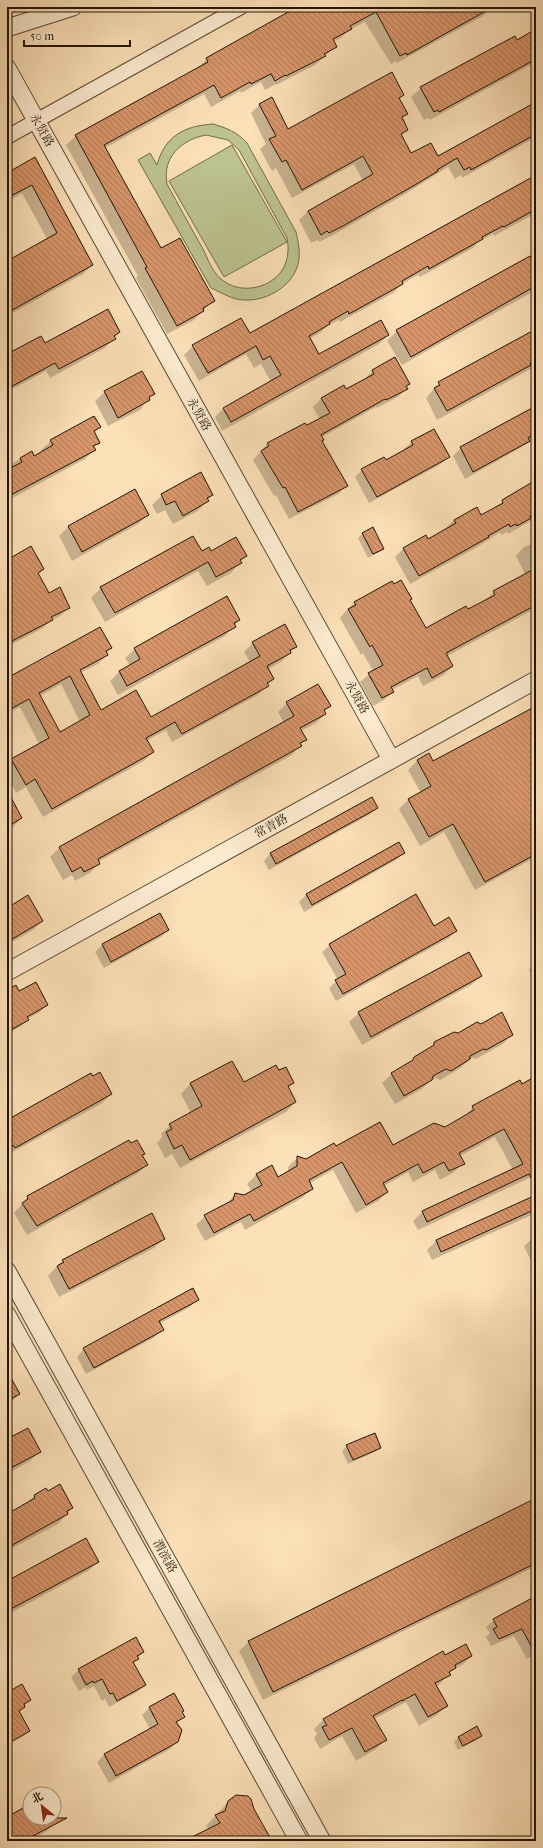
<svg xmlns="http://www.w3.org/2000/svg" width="543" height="1848" font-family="'IM FELL French Canon','Noto Serif SC',serif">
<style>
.green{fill:#bcc390;stroke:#6f6c4a;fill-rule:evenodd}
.shadow{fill:#0003;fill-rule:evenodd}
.building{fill:url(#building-back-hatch);stroke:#221505;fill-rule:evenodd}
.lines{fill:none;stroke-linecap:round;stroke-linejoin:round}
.minor-casing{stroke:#584832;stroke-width:16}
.tertiary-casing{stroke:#584832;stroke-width:19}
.minor{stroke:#fdebd0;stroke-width:14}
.tertiary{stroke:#fdebd0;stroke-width:17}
.labels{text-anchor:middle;stroke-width:3;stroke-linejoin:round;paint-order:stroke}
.street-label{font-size:12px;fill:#221505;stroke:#fdebd0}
</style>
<defs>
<pattern id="building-back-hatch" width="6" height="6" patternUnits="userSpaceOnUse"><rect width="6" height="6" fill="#d8956a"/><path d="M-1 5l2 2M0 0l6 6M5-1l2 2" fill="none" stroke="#af7855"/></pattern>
</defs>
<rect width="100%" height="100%" fill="#fce0b7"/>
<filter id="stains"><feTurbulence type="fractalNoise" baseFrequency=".005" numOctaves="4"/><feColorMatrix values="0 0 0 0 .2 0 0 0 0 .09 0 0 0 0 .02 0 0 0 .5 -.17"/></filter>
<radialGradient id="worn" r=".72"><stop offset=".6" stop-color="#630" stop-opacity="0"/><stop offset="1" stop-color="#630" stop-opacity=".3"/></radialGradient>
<path class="green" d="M213 124C227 128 237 132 247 143L296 232C298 241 300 250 299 259 296 284 269 301 245 300 233 300 222 293 211 288L138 160 150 153 157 165C165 136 184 126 213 124ZM206 135 228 140 239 150 287 238C290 253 287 269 274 279 258 291 235 292 220 278 212 271 208 259 203 249 191 228 179 206 167 184 162 157 181 140 206 135Z
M232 145 287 242 224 277 169 181Z"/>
<path class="shadow" d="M299 7H492L483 16 397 63 396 61 391 64 365 22 349 30 341 38 333 42 336 46 315 65 276 85V84L265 90 261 82 241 93 240 91 211 107 204 94 105 148 161 249 213 301 194 320 167 334 136 278 138 276 66 145 76 136 197 69 207 59Z
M536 30V62L430 120 428 118 424 120 411 97 421 88 514 37 516 41Z
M403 95 399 99 406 114 401 119 407 129 401 136 411 155 438 157 536 102V137L462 178 461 175 455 179 448 167 405 194 333 235 319 242 318 240 311 243 299 220 308 211 363 181 354 164 292 198 276 168 272 171 260 149 266 144 251 113 260 104 287 130Z
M35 159 92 265 83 274 7 316V262L47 239 22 193 7 202V174Z
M536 175V213L494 236 493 234 478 242 473 248 420 277 418 275 402 284 393 293 340 322 339 320 327 326 320 333 309 339 319 355 388 335 379 344 222 431 215 417 224 408 271 382 261 364 254 368 246 354 199 381 184 355 193 346 249 334Z
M536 253V290L402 365 387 341 397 331Z
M536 329V366L437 420 426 398 439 383Z
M119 332 105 348 50 378 46 371 7 392V356L45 345Z
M395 359 408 384 405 387 406 389 398 397 377 408 376 407 322 437V441L347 485 338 494 289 519 276 495 274 496 253 460 267 444 320 420 313 407 322 398 346 390 364 380 372 371Z
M105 392 153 393 140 410 108 426 95 401Z
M536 407V439L465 479 453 456 461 448Z
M99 427 94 433 99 442 93 448 94 450 85 459 7 501V466L31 453 33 457 42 452 41 450 51 441Z
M412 442 448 457 441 464 369 503 355 477 362 470 385 461 405 450 404 449Z
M536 482V518L508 534 507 532 501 535 500 532 479 546 410 584 395 557 404 548 427 540 445 529 454 520 476 508 481 516Z
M134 490 148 515 138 524 72 561 59 536 68 527Z
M162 495H212L198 511 173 524 165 510 157 514 152 505Z
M363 533 383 548 378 553 368 558 358 538Z
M536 542V616L533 610 447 656 452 666 444 675 423 686 418 676 392 690 393 692 384 700 373 706 360 682 373 671 363 653 361 655 340 618 346 611 355 602 409 600 426 629 468 611 485 600 494 592 525 574 516 556 524 547Z
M201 552 245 556 231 573 207 586 198 571 105 622 91 598 101 588Z
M7 561 43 569 38 574 49 594 69 607 60 616 49 622 43 628 7 647Z
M239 620 225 636 118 695 110 681 119 672 130 666 125 658 135 649Z
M253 643 296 646 281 662 268 669 273 679 258 695 172 742 166 730 146 741 153 752 144 761 43 817 26 787 16 793 7 776V765L12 760 39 744 20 707 7 714V679L110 648 106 653 107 655 98 664 80 673 100 711 151 718 250 662 244 652ZM61 684 80 722 59 734 40 696Z
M287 703 329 706 324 712 325 714 316 723 301 731 305 739 292 755 98 862 99 863 90 873 75 881 72 875 63 880 50 857 59 848 284 723 278 712Z
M536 713V857L475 890 444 832 420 846 399 809 408 800 421 793 408 770 417 761 428 754 433 762Z
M7 804 21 818 7 834Z
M377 808 369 815 269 870 264 861 271 853Z
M398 844 404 853 396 860 304 912 299 902 306 895Z
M7 909 42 921 33 930 7 945Z
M159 914 168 930 161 937 104 968 95 952 102 945Z
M434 927 456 931 449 938 336 1001 329 988 338 980 322 952 330 945Z
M536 963V982L529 970Z
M481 976 471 985 362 1045 349 1022 359 1013Z
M7 991 19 993 47 1005 40 1012 27 1019 21 1026 7 1034Z
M512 1034 503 1044 476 1059 472 1058 459 1069 440 1080 436 1078 429 1082 422 1089 395 1104 382 1083 392 1074 428 1050 435 1043Z
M232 1062 244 1084 278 1072 293 1083 288 1088 295 1102 286 1112 180 1168 172 1154 165 1158 157 1143 162 1137 161 1134 170 1125 191 1113 181 1094 190 1084Z
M93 1077 111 1094 101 1104 7 1155V1121Z
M536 1078V1175L418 1230 413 1221 422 1212 513 1170 495 1137 460 1156 463 1163 454 1172 440 1180 435 1170 413 1182 408 1172 384 1186 387 1192 378 1201 356 1213 333 1170 310 1183 312 1189 302 1198 245 1230 241 1222 205 1241 196 1225 205 1216 226 1205 235 1194 244 1196 252 1192 247 1184 256 1175 272 1167 278 1178 288 1172V1167L297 1158 306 1160 335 1148 393 1147 445 1128 464 1117 473 1107Z
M131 1144 144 1154 141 1156 146 1165 137 1174 27 1235 14 1213 29 1196Z
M536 1196V1213L432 1260 427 1250 436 1241Z
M536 1235V1272L524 1246Z
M164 1238 154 1248 59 1297 48 1276 63 1260Z
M198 1299 190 1307 159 1324 162 1329 155 1337 86 1374 77 1357 84 1349Z
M7 1373 19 1394 7 1407Z
M7 1440 39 1452 30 1461 7 1474Z
M347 1446 380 1448 375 1452 348 1464 342 1451Z
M46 1489 72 1508 58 1524 7 1551V1510L9 1513 25 1505 34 1496Z
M536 1499V1566L263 1700 239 1651 249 1642Z
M98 1562 88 1571 7 1615V1582Z
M536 1597V1654L527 1659 514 1636 491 1646 486 1637 490 1633 486 1627 494 1620Z
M143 1652 133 1663 145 1685 137 1692 109 1707 105 1699 102 1701 94 1686 87 1690 86 1687 79 1691 71 1677 79 1670Z
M443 1653 445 1656H471L462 1665 452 1670 440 1684 436 1686 446 1706 437 1715 419 1726 406 1702 374 1719 385 1740 376 1749 356 1761 342 1736 320 1749 314 1738 317 1734 314 1729 323 1720Z
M7 1693 30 1700 18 1712 29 1731 21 1738 7 1746 21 1737V1734L7 1742Z
M174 1694 183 1717 176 1724 177 1741 170 1749 109 1783 97 1762 104 1755 150 1729 142 1715 149 1708Z
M481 1735 476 1740 458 1750 454 1742 459 1737Z
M229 1801 253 1809 269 1837 271 1836 273 1841H190L209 1830 206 1826Z
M30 1806V1818H51L54 1824 47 1831 28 1841H7V1818Z"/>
<path class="building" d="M297 7H493L407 55 406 53 400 56 376 12 350 26 352 29 333 39 337 47 324 54 326 56 286 76 285 75 275 81 271 74 251 84 250 82 221 98 214 85 104 145 161 248 180 238 215 301 203 308 204 311 177 326 145 268 147 267 75 135 208 62 206 58Z
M536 29V59L439 112 438 110 434 112 420 87 515 36 517 40Z
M392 72 404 95 399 98 408 114 402 117 408 130 401 134 411 153 431 143 438 156 536 102V134L471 170 470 167 464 170 457 158 437 170 438 171 415 185 343 226 329 233 327 231 321 235 308 211 373 174 363 156 302 190 286 160 282 162 269 139 276 136 259 104 272 97 288 129Z
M35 157 93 265 7 313V261L57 233 32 185 7 198V173Z
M536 175V209L504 227 503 226 482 237 483 239 429 269 428 266 402 281 403 284 349 314 348 311 329 322 330 324 309 336 319 354 381 320 389 335 231 422 223 408 281 375 270 356 263 360 256 346 208 373 192 345 241 318 250 333Z
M536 255V284L531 286 532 288 411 357 396 330 530 256 531 258Z
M108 309 120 332 114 336 116 339 59 369 55 363 7 389V354L41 336 45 343Z
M536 329V360L530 363 531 365 447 411 434 388 440 385 438 382Z
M395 357 410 384 406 386 408 389 386 400 385 399 321 435 324 440 322 441 348 486 298 512 285 487 283 488 261 451 269 446 267 443 305 423 307 425 330 413 321 398 344 385 346 389 374 374 372 370Z
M142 371 155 394 149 397 150 400 118 418 104 391Z
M532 408 536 416V433L528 438 530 441 473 472 460 447Z
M94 416 101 427 94 431 100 443 93 446 96 450 7 497V470L22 462 20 458 32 451 34 456 53 445 50 440Z
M434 429 450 457 377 497 361 469 384 457 386 460 413 445 411 441Z
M201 472 213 495 207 498 209 501 183 516 175 501 166 505 161 494Z
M536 480V512L530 516 531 518 517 526 516 524 510 527 509 524 488 536 489 537 419 576 403 548 426 535 428 539 456 523 454 520 477 507 481 515 503 503 502 500Z
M135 489 149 515 82 552 68 526Z
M373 527 384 549 373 554 362 533Z
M193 536 202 551 209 547 211 551 236 537 247 556 240 560 242 563 216 577 208 562 115 613 100 587Z
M31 546 44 569 38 573 49 593 60 587 70 608 51 617 53 620 12 641 7 632V560Z
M536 568V605L446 653 453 666 432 678 427 668 391 687 394 692 382 698 368 673 383 665 372 645 370 647 348 609 356 605 354 602 392 581 394 584 401 580 412 599 410 600 426 628 466 606 468 609 495 595 493 591Z
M227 596 240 620 234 623 236 627 127 686 119 671 140 659 134 648Z
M285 624 297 647 290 650 291 653 267 666 274 679 267 683 269 686 182 734 175 722 146 738 154 752 52 809 35 779 26 785 11 759 49 738 29 699 7 711V678L100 627 112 648 106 651 108 655 80 670 101 710 136 690 151 717 260 656 252 642ZM70 676 90 715 60 732 39 693Z
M318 684 331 706 324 710 326 714 300 728 307 740 300 743 302 746 98 859 100 864 84 872 81 867 72 872 59 847 294 716 286 702Z
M536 706V854L485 882 453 824 429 837 408 799 431 786 417 760 429 753 433 761Z
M7 790 22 818 7 827Z
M372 797 378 808 276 864 270 853Z
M399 842 405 853 312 905 306 894Z
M416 894 434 926 449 917 457 931 343 994 335 980 346 974 329 944Z
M28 895 43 921 7 942V908Z
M160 913 169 930 111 962 102 944Z
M469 952 482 976 371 1037 358 1012Z
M36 982 48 1005 27 1017 29 1020 7 1032V990L16 985 19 991Z
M502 1012 513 1035 486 1050 483 1049 476 1053 470 1056V1059L451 1071 446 1069 433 1076 432 1080 404 1096 391 1073 413 1060 414 1057 434 1045V1042L454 1032 458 1033 477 1022 481 1024Z
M232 1061 244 1082 276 1065 279 1070 286 1067 294 1083 288 1086 296 1102 190 1160 182 1145 174 1149 166 1132 172 1129 169 1124 202 1106 190 1083Z
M100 1072 112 1094 15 1148 13 1145 7 1148V1120L91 1073 93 1076Z
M536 1076V1187L529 1174 427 1222 422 1211 523 1164 504 1129 459 1153 465 1164 449 1171 444 1162 423 1173 418 1164 383 1183 388 1192 366 1205 342 1162 309 1180 313 1189 254 1221 250 1214 214 1233 204 1215 233 1200 235 1193 244 1195 262 1185 256 1174 272 1165 278 1177 297 1166V1156L306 1159 334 1143 336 1146 380 1122 393 1145 434 1123 445 1127 474 1110 472 1106 520 1080 522 1084Z
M129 1140 131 1143 137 1140 145 1154 142 1155 148 1165 37 1226 22 1203 28 1199 27 1196Z
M536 1195V1209L441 1252 436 1240Z
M152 1213 165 1239 69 1289 57 1266 64 1262 62 1260Z
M193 1288 199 1300 159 1321 164 1330 94 1368 83 1348Z
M7 1371 20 1394 7 1401Z
M28 1428 41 1452 7 1470V1439Z
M375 1433 381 1448 353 1460 346 1445Z
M60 1484 73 1508 67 1511 68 1514 7 1548V1514L35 1498 34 1495 46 1488 48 1491Z
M536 1498V1563L273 1692 248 1641Z
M86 1538 99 1562 7 1611V1581Z
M536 1596V1655L522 1629 499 1639 493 1629 497 1627 493 1619Z
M136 1637 144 1652 137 1656 139 1659 133 1662 146 1685 117 1701 113 1693 110 1694 102 1679 94 1683 93 1681 86 1685 78 1669Z
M466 1644 472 1656 455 1665 456 1668 449 1672 451 1675 435 1683 448 1706 428 1717 415 1694 402 1701V1700L373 1716 387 1740 365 1752 352 1728 329 1740 322 1727 327 1725 323 1719 443 1651 445 1655Z
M22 1684 31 1700 24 1704 25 1707 19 1711 30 1731 7 1744V1690L8 1692Z
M174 1693 184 1711 182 1712 185 1717 176 1722 182 1730 178 1742 116 1776 104 1754 158 1724 149 1707Z
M477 1726 482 1736 463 1746 458 1737Z
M236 1795 248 1796 251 1799 254 1809 272 1841H184L220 1823 215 1815 225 1811 228 1801Z
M30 1804V1818H67L23 1841H7V1817Z"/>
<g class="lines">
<g class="minor-casing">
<path id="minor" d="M7 137 241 7"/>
</g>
<g class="tertiary-casing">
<path id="tertiary" d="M7 28 73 7
M7 68 391 759
M7 972 536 680
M7 1271 322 1841
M7 1315 299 1841"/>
</g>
<use href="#minor" class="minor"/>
<use href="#tertiary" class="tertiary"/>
</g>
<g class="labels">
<g class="street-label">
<text transform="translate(42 130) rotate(61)" y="4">永贤路</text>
<text transform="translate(199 414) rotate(61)" y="4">永贤路</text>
<text transform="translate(357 697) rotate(61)" y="4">永贤路</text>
<text transform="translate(271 826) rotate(-29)" y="4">常青路</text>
<text transform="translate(165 1556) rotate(61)" y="4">渭滨路</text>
</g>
</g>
<rect width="543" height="1848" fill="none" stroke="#fce0b7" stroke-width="24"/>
<rect x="8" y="8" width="527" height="1832" fill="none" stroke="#221505" stroke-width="2"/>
<rect x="12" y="12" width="519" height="1824" fill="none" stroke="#221505"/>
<g transform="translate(42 1806) rotate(331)"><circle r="19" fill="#fdebd0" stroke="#a5957f"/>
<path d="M0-3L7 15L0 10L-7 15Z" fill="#8f2418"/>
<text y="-6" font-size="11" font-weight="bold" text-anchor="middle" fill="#221505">北</text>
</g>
<path d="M24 40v6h106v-6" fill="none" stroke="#221505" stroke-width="2"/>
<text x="30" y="40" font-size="12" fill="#221505" stroke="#fdebd0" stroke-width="3" paint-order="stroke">50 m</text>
<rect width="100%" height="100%" filter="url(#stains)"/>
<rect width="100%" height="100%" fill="url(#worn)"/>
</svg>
